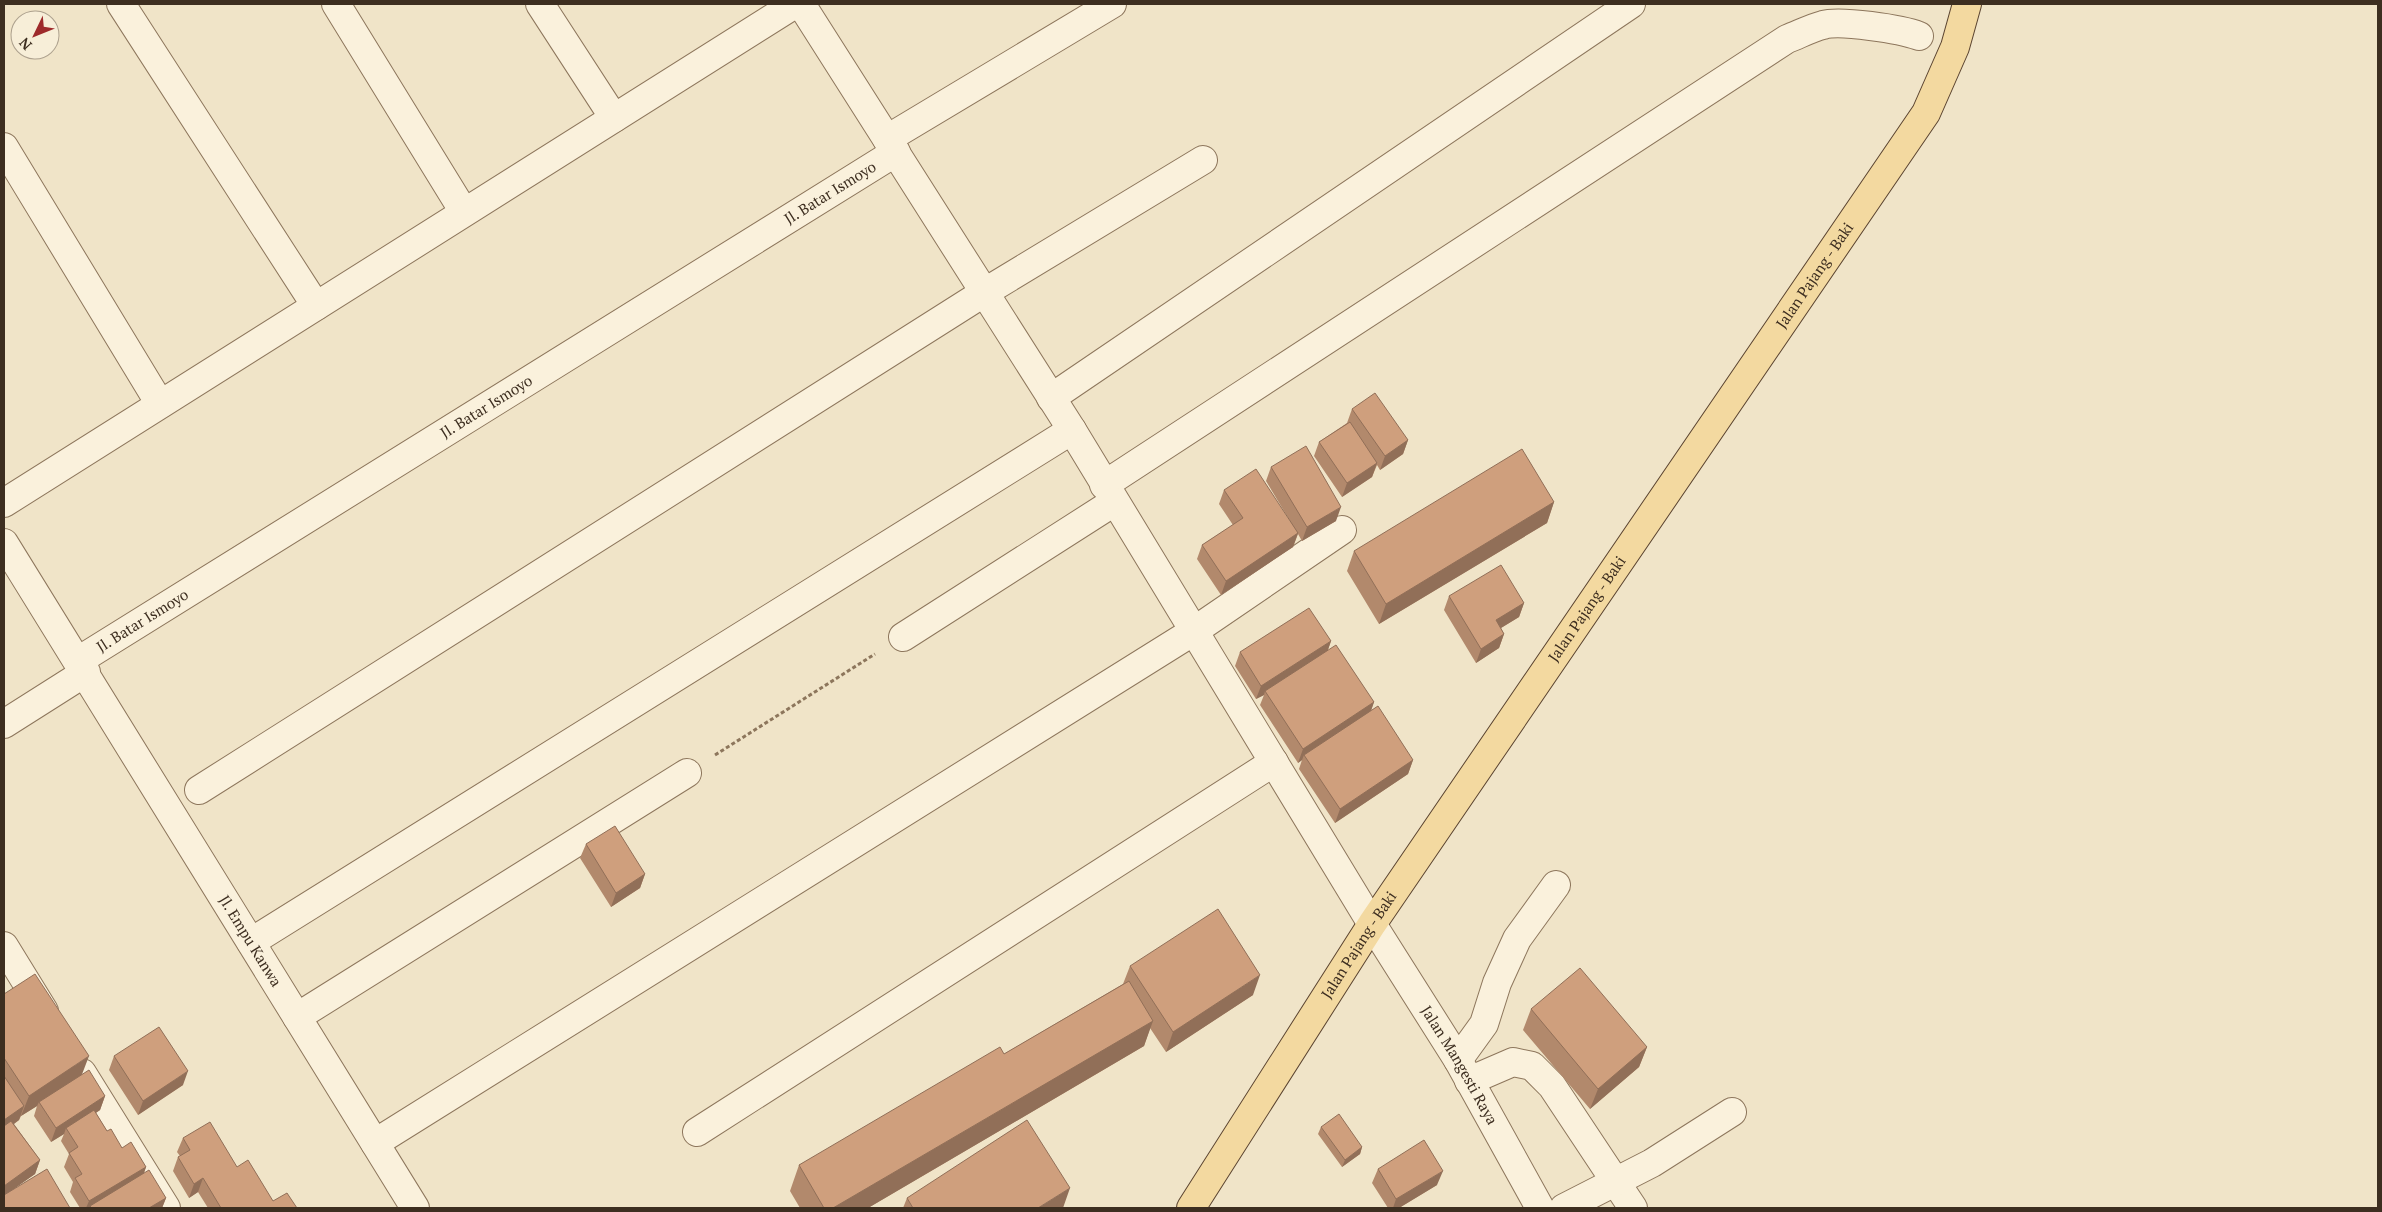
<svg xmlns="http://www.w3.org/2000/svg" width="2382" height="1212" font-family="'PT Serif',serif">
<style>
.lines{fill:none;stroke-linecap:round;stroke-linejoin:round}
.minor-casing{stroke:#8d765c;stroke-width:30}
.major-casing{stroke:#5b4430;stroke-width:30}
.path{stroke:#8d765c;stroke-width:3;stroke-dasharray:4 2.5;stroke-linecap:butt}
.minor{stroke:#faf1dc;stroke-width:28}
.major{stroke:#f3d9a0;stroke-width:28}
.wall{fill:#b2896c}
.shaded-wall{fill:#916f58}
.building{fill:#cf9f7d;stroke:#916f58}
.labels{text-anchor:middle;stroke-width:5;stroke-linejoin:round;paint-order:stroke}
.street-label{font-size:15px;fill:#3d2e20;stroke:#f7eed8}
</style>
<rect width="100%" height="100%" fill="#f0e4c8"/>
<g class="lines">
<g class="minor-casing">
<g id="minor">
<path d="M121 4 316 306"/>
<path d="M336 4 464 212"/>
<path d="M540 4 614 118"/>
<path id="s1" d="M801 4 1072 430 1372 924 1458 1060 1540 1208"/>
<path d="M887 139 1112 4"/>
<path d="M4 147 160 404"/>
<path d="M1051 398 1631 4"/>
<path d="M1104 485 1787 39C1798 35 1811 28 1823 25 1840 20 1901 29 1919 36"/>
<path d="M4 503 795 4"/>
<path id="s2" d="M4 543 415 1208"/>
<path d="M903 637 1114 502"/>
<path id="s3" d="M78 661 896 152"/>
<path d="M4 724 86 672"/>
<path d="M199 790 985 292 1203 160"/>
<path d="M251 942 1072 430"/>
<path d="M4 946 44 1011"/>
<path d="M297 1017 687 773"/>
<path d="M1458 1060 1484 1024 1497 983 1517 939 1556 885"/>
<path d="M82 1073 166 1208"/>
<path d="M1469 1081 1513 1062 1532 1066 1552 1086 1633 1208"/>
<path d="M697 1132 1274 762"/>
<path d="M375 1143 1194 631 1342 530"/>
<path d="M1564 1208 1652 1163 1732 1112"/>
</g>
</g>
<g class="major-casing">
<g id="major">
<path id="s4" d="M1191 1208 1372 924 1926 113 1955 47 1967 4"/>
</g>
</g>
<path class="path" d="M715 755 875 654"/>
<use href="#minor" class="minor"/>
<use href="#major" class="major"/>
</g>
<path class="wall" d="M1352 409 1408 440 1403 454 1380 470 1377 465 1372 477 1342 497 1314 456 1319 442 1347 423Z
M1271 467 1336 521 1302 541 1298 534 1293 547 1221 595 1197 559 1202 545 1233 525 1219 504 1224 490 1290 521 1266 481Z
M1554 502 1547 523 1379 624 1347 571 1354 551Z
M1449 596 1524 603 1519 617 1501 628 1504 634 1499 648 1476 663 1444 610Z
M1331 641 1328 650 1374 702 1371 711 1413 760 1408 774 1335 823 1299 769 1302 760 1298 763 1260 705 1264 695 1256 699 1235 666 1240 652Z
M586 844 645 874 640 888 611 907 580 858Z
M1130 966 1253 995 1166 1052 1150 1028 1144 1046 868 1208H800L790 1191 799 1165 1004 1054 1123 984Z
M4 994 82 1074 105 1096 100 1110 96 1113 107 1131 122 1148 146 1167 144 1173 166 1198 162 1208H80L70 1192 73 1182 64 1167 69 1154 61 1141 64 1134 51 1142 34 1116 37 1106 21 1116 19 1120 14 1124 40 1160 35 1174 16 1187 4 1208Z
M1531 1009 1647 1047 1639 1067 1590 1109 1523 1030Z
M114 1056 183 1085 138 1115 109 1070Z
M1321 1127 1362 1147 1360 1154 1342 1167 1318 1134Z
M183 1138 237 1167 273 1201 297 1208H208L198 1192 189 1198 173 1171 178 1157 180 1156 177 1152Z
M1378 1169 1437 1185 1399 1208H1388L1372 1183Z
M907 1198 1063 1208H903Z"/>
<path class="shaded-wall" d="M1408 440 1403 454 1380 470 1385 456Z
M1377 463 1372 477 1342 497 1347 483Z
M1554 502 1547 523 1379 624 1386 604Z
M1341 507 1336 521 1302 541 1307 527Z
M1298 533 1293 547 1221 595 1226 581Z
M1524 603 1519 617 1491 634 1496 620Z
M1504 634 1499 648 1476 663 1481 649Z
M1331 641 1326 655 1265 691 1264 695 1256 699 1261 686Z
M1374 702 1369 716 1304 755 1302 760 1298 763 1303 749Z
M1413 760 1408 774 1335 823 1340 809Z
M645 874 640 888 611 907 616 893Z
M1260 975 1253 995 1166 1052 1173 1032Z
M1153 1021 1144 1046 868 1208H833Z
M1647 1047 1639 1067 1590 1109 1598 1089Z
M89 1056 81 1077 39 1102 37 1106 21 1116 29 1096Z
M188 1071 183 1085 138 1115 143 1101Z
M105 1096 100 1110 68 1131 66 1128 64 1134 51 1142 56 1128Z
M24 1106 19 1120 4 1131V1120Z
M1362 1147 1360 1154 1342 1167 1345 1160Z
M40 1160 35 1174 4 1196V1186Z
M146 1167 141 1181 90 1206V1208H86L89 1201Z
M1443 1171 1437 1185 1399 1208H1393L1396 1199Z
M203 1178 198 1192 189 1198 194 1184Z
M1070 1188 1063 1208H1038Z
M166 1198 162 1208H149Z"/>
<path class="building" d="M1375 393 1408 440 1385 456 1352 409Z
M1350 422 1377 463 1347 483 1319 442Z
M1306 446 1341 507 1307 527 1271 467Z
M1522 449 1554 502 1386 604 1354 551Z
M1256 469 1298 533 1226 581 1202 545 1243 518 1224 490Z
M1501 565 1524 603 1496 620 1504 634 1481 649 1449 596Z
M1309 608 1331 641 1261 686 1240 652Z
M1336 645 1374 702 1303 749 1265 691Z
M1378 706 1413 760 1340 809 1304 755Z
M615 826 645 874 616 893 586 844Z
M1218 909 1260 975 1173 1032 1130 966Z
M1580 968 1647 1047 1598 1089 1531 1009Z
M35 974 89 1056 29 1096 4 1058V994Z
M1129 981 1153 1021 833 1208H824L799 1165 1000 1047 1004 1054Z
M159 1027 188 1071 143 1101 114 1056Z
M89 1070 105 1096 56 1128 39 1102Z
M4 1076 24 1106 4 1120Z
M94 1110 107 1131 111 1129 122 1148 131 1142 146 1167 89 1201 75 1178 82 1174 69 1153 78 1147 66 1128Z
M1339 1114 1362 1147 1345 1160 1321 1127Z
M1027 1120 1070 1188 1038 1208H913L907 1198Z
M11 1121 40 1160 4 1186V1126Z
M210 1122 237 1167 248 1160 273 1201 287 1193 297 1208H221L203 1178 194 1184 178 1157 190 1150 183 1138Z
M1424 1140 1443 1171 1396 1199 1378 1169Z
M47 1169 70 1208H4V1195Z
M149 1170 166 1198 149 1208H92L90 1206Z"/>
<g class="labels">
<g class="street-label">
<text dy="5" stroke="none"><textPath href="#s3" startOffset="886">Jl. Batar Ismoyo</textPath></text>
<text dy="5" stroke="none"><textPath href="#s4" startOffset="1122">Jalan Pajang - Baki</textPath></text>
<text dy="5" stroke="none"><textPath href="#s3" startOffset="481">Jl. Batar Ismoyo</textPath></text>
<text dy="5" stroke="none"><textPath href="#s4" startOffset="718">Jalan Pajang - Baki</textPath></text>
<text dy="5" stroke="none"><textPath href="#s3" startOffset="76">Jl. Batar Ismoyo</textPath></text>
<text dy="5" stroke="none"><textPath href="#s2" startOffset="468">Jl. Empu Kanwa</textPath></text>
<text dy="5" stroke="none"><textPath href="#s4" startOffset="312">Jalan Pajang - Baki</textPath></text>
<text dy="5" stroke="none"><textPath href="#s1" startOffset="1249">Jalan Mangesti Raya</textPath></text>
</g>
</g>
<rect width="2382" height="1212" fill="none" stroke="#3d2e20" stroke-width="10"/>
<g transform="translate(35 35) rotate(227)"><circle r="24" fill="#f7eed8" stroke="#ada18e"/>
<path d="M0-4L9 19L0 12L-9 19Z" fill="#9e2a2b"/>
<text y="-8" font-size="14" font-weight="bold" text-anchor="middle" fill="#3d2e20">N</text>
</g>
</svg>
